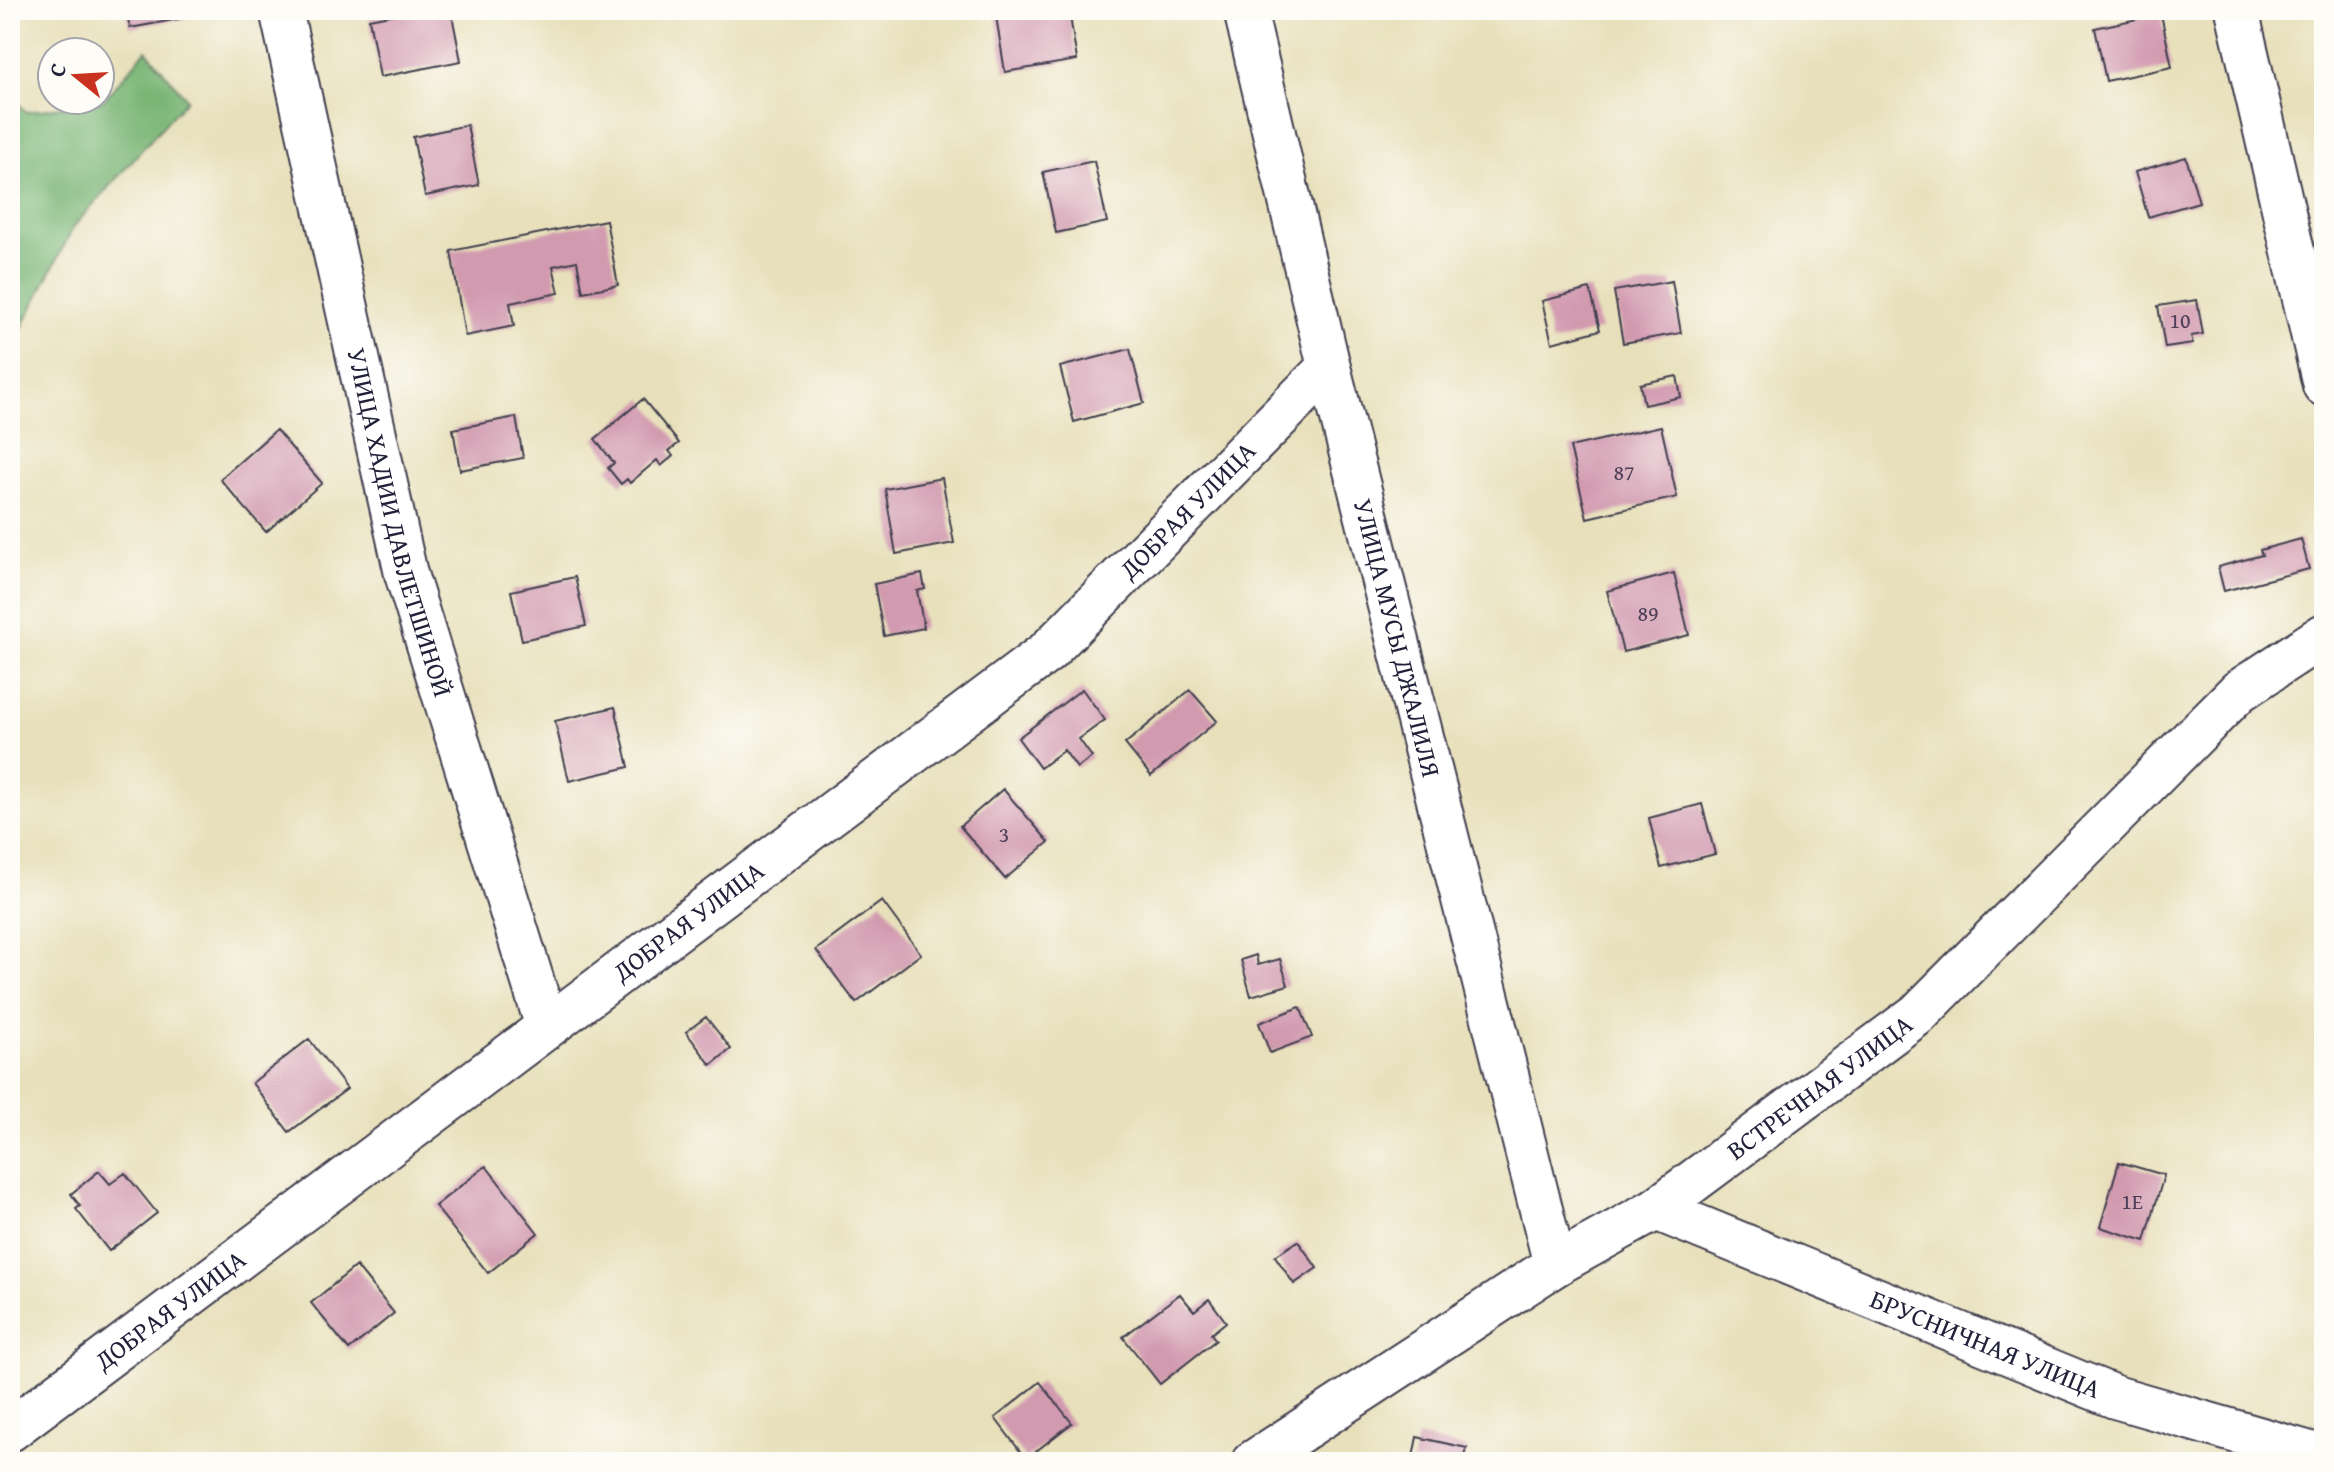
<svg xmlns="http://www.w3.org/2000/svg" width="2334" height="1472" font-family="'Gentium Book Plus',serif">
<style>
.forest{fill:#7ab676;stroke:#4e6c58;stroke-width:2}
.building{fill:#d19aaf}
.lines{fill:none;stroke-linecap:round;stroke-linejoin:round}
.minor-casing{stroke:#403e4e;stroke-width:46}
.minor{stroke:#fff;stroke-width:42}
.labels{text-anchor:middle;stroke-width:8;stroke-linejoin:round;paint-order:stroke}
.number-label{font-size:22px;fill:#4e4058}
.street-label{font-size:26px;fill:#22223b;stroke:#fdfcf7}
</style>
<rect width="100%" height="100%" fill="#fdfcf7"/>
<filter id="ink" filterUnits="userSpaceOnUse"><feTurbulence type="fractalNoise" baseFrequency=".0125" numOctaves="2"/><feDisplacementMap in="SourceGraphic" scale="16" xChannelSelector="R" yChannelSelector="G"/><feConvolveMatrix kernelMatrix="1 2 1 2 8 2 1 2 1" color-interpolation-filters="sRGB"/></filter>
<filter id="wash" filterUnits="userSpaceOnUse"><feTurbulence type="fractalNoise" baseFrequency=".006" numOctaves="4" result="noise"/><feDisplacementMap in="SourceGraphic" scale="32" xChannelSelector="R" yChannelSelector="G"/><feGaussianBlur stdDeviation="1.8" result="paint"/><feColorMatrix in="noise" values="0 0 0 0 0 0 0 0 0 0 0 0 0 0 0 0 0 1.4 0 .05"/><feComposite in="paint" operator="in"/></filter>
<g filter="url(#wash)">
<rect width="100%" height="100%" fill="#e8e0bb"/>
<path class="forest" d="M146 50 187 99 74 226 10 351V94L26 112 103 101Z"/>
<g id="blocks">
<path class="building" d="M126 10H205L206 14 130 28Z
M416 10H451L461 61 380 77 369 19Z
M995 10H1069L1077 60 1005 72Z
M2161 14 2172 67 2106 81 2095 28Z
M467 125 479 185 425 196 413 137Z
M2186 157 2199 202 2148 217 2135 172Z
M1094 161 1107 222 1056 233 1043 172Z
M606 220 618 285 583 292 577 261 553 266 559 293 510 303 514 326 465 336 451 251Z
M1672 281 1681 333 1623 343 1614 291Z
M1590 289 1600 330 1552 343 1542 301Z
M2197 300 2203 334 2191 336 2193 344 2165 348 2158 306Z
M1130 349 1144 403 1074 422 1060 367Z
M1677 376 1681 397 1644 405 1640 384Z
M643 399 679 443 669 451 673 456 661 466 657 460 630 483 627 479 621 484 608 468 614 463 595 439Z
M516 417 523 458 460 470 453 429Z
M1661 426 1677 497 1587 518 1570 447Z
M276 430 322 483 266 532 220 479Z
M942 478 954 543 896 554 885 489Z
M2301 539 2309 569 2224 591 2218 567 2262 555 2260 550Z
M1674 573 1689 635 1623 652 1607 591Z
M922 574 925 589 917 591 924 628 884 636 874 584Z
M575 577 586 626 522 640 511 591Z
M1082 689 1105 720 1079 739 1092 757 1077 768 1064 750 1040 768 1018 738Z
M1190 690 1217 721 1151 776 1125 744Z
M615 707 629 767 569 781 555 721Z
M1003 789 1049 842 1005 879 960 826Z
M1702 804 1715 854 1661 868 1649 818Z
M882 901 921 954 856 1003 816 950Z
M1256 955 1258 965 1280 959 1288 985 1251 996 1241 960Z
M1300 1007 1312 1037 1270 1053 1259 1023Z
M706 1017 731 1049 711 1065 686 1032Z
M309 1039 347 1089 289 1132 252 1083Z
M2119 1162 2164 1175 2145 1241 2100 1227Z
M486 1166 538 1233 488 1273 435 1206Z
M99 1171 110 1184 125 1173 157 1213 109 1251 76 1209 80 1206 71 1194Z
M1298 1241 1317 1268 1294 1284 1275 1256Z
M356 1266 394 1313 349 1350 311 1303Z
M1180 1294 1194 1311 1209 1299 1226 1322 1211 1334 1216 1340 1160 1384 1123 1337Z
M1040 1382 1072 1423 1026 1459 995 1418Z
M1417 1437 1467 1448 1464 1462H1412Z"/>
</g>
</g>
<g filter="url(#ink)">
<use href="#blocks" fill-opacity="0" stroke="#403e4e" stroke-width="2"/>
<g class="lines">
<g class="minor-casing">
<g id="minor">
<path id="s1" d="M281 10 406 574 547 1027"/>
<path id="s2" d="M1245 10 1329 367 1555 1265"/>
<path d="M2237 10 2324 385"/>
<path id="s3" d="M1656 1209 2115 1397 2324 1457"/>
<path id="s4" d="M10 1430 1047 652 1329 367"/>
<path id="s5" d="M1253 1462 1555 1265 1656 1209 1918 1014 2239 691 2324 635"/>
</g>
</g>
<use href="#minor" class="minor"/>
</g>
</g>
<g class="labels">
<g class="number-label">
<text x="2180" y="328">10</text>
<text x="1624" y="480">87</text>
<text x="1648" y="621">89</text>
<text x="1004" y="842">3</text>
<text x="2132" y="1209">1Е</text>
</g>
<g class="street-label">
<text dy="9" stroke="none"><textPath href="#s4" startOffset="1496">ДОБРАЯ УЛИЦА</textPath></text>
<text dy="9" stroke="none"><textPath href="#s1" startOffset="526">УЛИЦА ХАДИИ ДАВЛЕТШИНОЙ</textPath></text>
<text dy="9" stroke="none"><textPath href="#s2" startOffset="646">УЛИЦА МУСЫ ДЖАЛИЛЯ</textPath></text>
<text dy="9" stroke="none"><textPath href="#s4" startOffset="848">ДОБРАЯ УЛИЦА</textPath></text>
<text dy="9" stroke="none"><textPath href="#s5" startOffset="680">ВСТРЕЧНАЯ УЛИЦА</textPath></text>
<text dy="9" stroke="none"><textPath href="#s4" startOffset="200">ДОБРАЯ УЛИЦА</textPath></text>
<text dy="9" stroke="none"><textPath href="#s3" startOffset="356">БРУСНИЧНАЯ УЛИЦА</textPath></text>
</g>
</g>
<rect width="2334" height="1472" fill="none" stroke="#fdfcf7" stroke-width="40"/>
<g transform="translate(76 76) rotate(288)"><circle r="38" fill="#fdfcf7" stroke="#a5a5ac" stroke-width="2"/>
<path d="M0-6L14 30L0 20L-14 30Z" fill="#c8321e"/>
<text y="-12" font-size="22" font-weight="bold" text-anchor="middle" fill="#22223b">С</text>
</g>
</svg>
